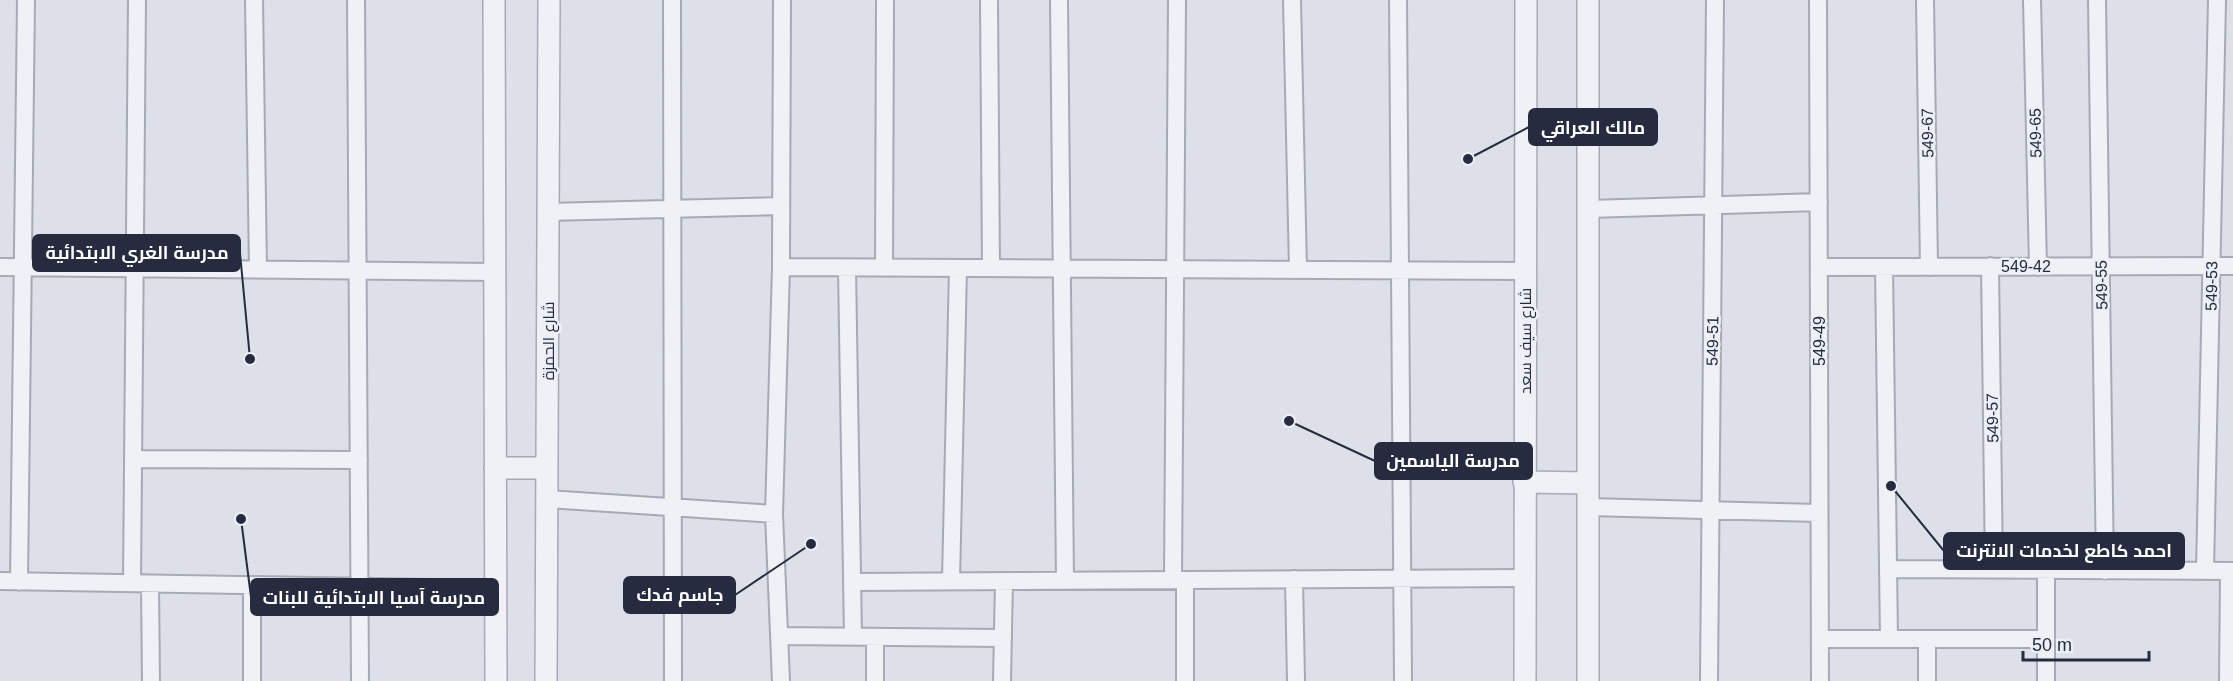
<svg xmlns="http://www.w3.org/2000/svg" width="2233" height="681" font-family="Arial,Cairo,sans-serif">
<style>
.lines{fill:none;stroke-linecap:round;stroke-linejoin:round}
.minor-casing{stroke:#a6aab5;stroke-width:20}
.tertiary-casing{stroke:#a6aab5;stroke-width:24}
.minor{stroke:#f0f1f6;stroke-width:16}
.tertiary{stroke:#f0f1f6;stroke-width:21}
.labels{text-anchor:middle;stroke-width:5;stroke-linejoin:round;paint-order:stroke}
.street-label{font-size:16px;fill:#262b3f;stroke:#edeff6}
.leader{fill:none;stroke:#262b3f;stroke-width:2}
.callout-dot{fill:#262b3f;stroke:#edeff6;stroke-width:2}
.callout{fill:#262b3f;stroke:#262b3f;stroke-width:2}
.callout-label{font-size:18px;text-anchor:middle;font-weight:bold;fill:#fff}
</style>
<rect width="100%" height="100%" fill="#dde0e8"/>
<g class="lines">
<g class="minor-casing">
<path id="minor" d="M254 0 258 270
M356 0 360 681
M672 0 673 681
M989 0 991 268
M1059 0 1065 581
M1292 0 1298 270
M1398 0 1403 681
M1818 0 1820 681
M1925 0 1929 267
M2032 0 2038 267
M2097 0 2105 571
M1589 209 1819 202
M548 212 781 206
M1990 266 1994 570
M0 267 494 272
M781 267 1526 271
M1819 267 2233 266
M1884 267 1889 639
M847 268 853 637
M884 268 885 0
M133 459 359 460
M547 499 774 514
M1588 507 1819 513
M1888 569 2233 571
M2205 571 2217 0
M1294 579 1296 681
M1173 580 1177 0
M0 581 495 589
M951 581 958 268
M19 582 26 0
M852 582 1524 578
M132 583 137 0
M150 584 151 681
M252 585V681
M781 636 1003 638
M875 639V681
M1820 639H2046
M781 681 774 514 781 267 782 0
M1002 681 1004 581
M1185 681V580
M1709 681 1715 0
M1927 681V639
M2046 681V570
M2228 681 2229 571"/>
</g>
<g class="tertiary-casing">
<path id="tertiary" d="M494 0 496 681
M1588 0V681
M495 468H547
M1524 482 1588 483
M546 681 549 0
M1525 681 1526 0"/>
</g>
<use href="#minor" class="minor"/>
<use href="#tertiary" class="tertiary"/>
</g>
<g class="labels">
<g class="street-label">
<text transform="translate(1927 133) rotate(-91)" y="6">549-67</text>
<text transform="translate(2035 133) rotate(-91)" y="6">549-65</text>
<text x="2026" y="272">549-42</text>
<text transform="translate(2101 285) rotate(-91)" y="6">549-55</text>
<text transform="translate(2211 286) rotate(-89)" y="6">549-53</text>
<text transform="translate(548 341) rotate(-90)" y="6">شارع الحمزة</text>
<text transform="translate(1525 341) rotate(-90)" y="6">شارع سيف سعد</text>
<text transform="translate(1712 341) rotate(-89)" y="6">549-51</text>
<text transform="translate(1819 341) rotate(-90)" y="6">549-49</text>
<text transform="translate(1992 418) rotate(-91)" y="6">549-57</text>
</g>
</g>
<path class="leader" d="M1468 159L1529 127M250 359L240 253M1289 421L1375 461M1891 486L1944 551M811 544L735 595M241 519L251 597"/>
<g class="callout-dot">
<circle cx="1468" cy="159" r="6"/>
<circle cx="250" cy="359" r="6"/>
<circle cx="1289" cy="421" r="6"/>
<circle cx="1891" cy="486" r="6"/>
<circle cx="811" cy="544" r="6"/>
<circle cx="241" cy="519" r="6"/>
</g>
<g class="callout">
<rect x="1529" y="109" width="128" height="36" rx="6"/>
<rect x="33" y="235" width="207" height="36" rx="6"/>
<rect x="1375" y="443" width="157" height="36" rx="6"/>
<rect x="1944" y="533" width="240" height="36" rx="6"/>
<rect x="624" y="577" width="111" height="36" rx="6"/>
<rect x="251" y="579" width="247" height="36" rx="6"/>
</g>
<g class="callout-label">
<text x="1593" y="134">مالك العراقي</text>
<text x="137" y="259">مدرسة الغري الابتدائية</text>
<text x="1453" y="467">مدرسة الياسمين</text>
<text x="2064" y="557">احمد كاطع لخدمات الانترنت</text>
<text x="680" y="601">جاسم فدك</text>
<text x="374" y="604">مدرسة آسيا الابتدائية للبنات</text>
</g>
<path d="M2023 651v9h126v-9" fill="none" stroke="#262b3f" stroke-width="3"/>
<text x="2032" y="651" font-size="18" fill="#262b3f" stroke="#edeff6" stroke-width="4.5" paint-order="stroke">50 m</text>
</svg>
